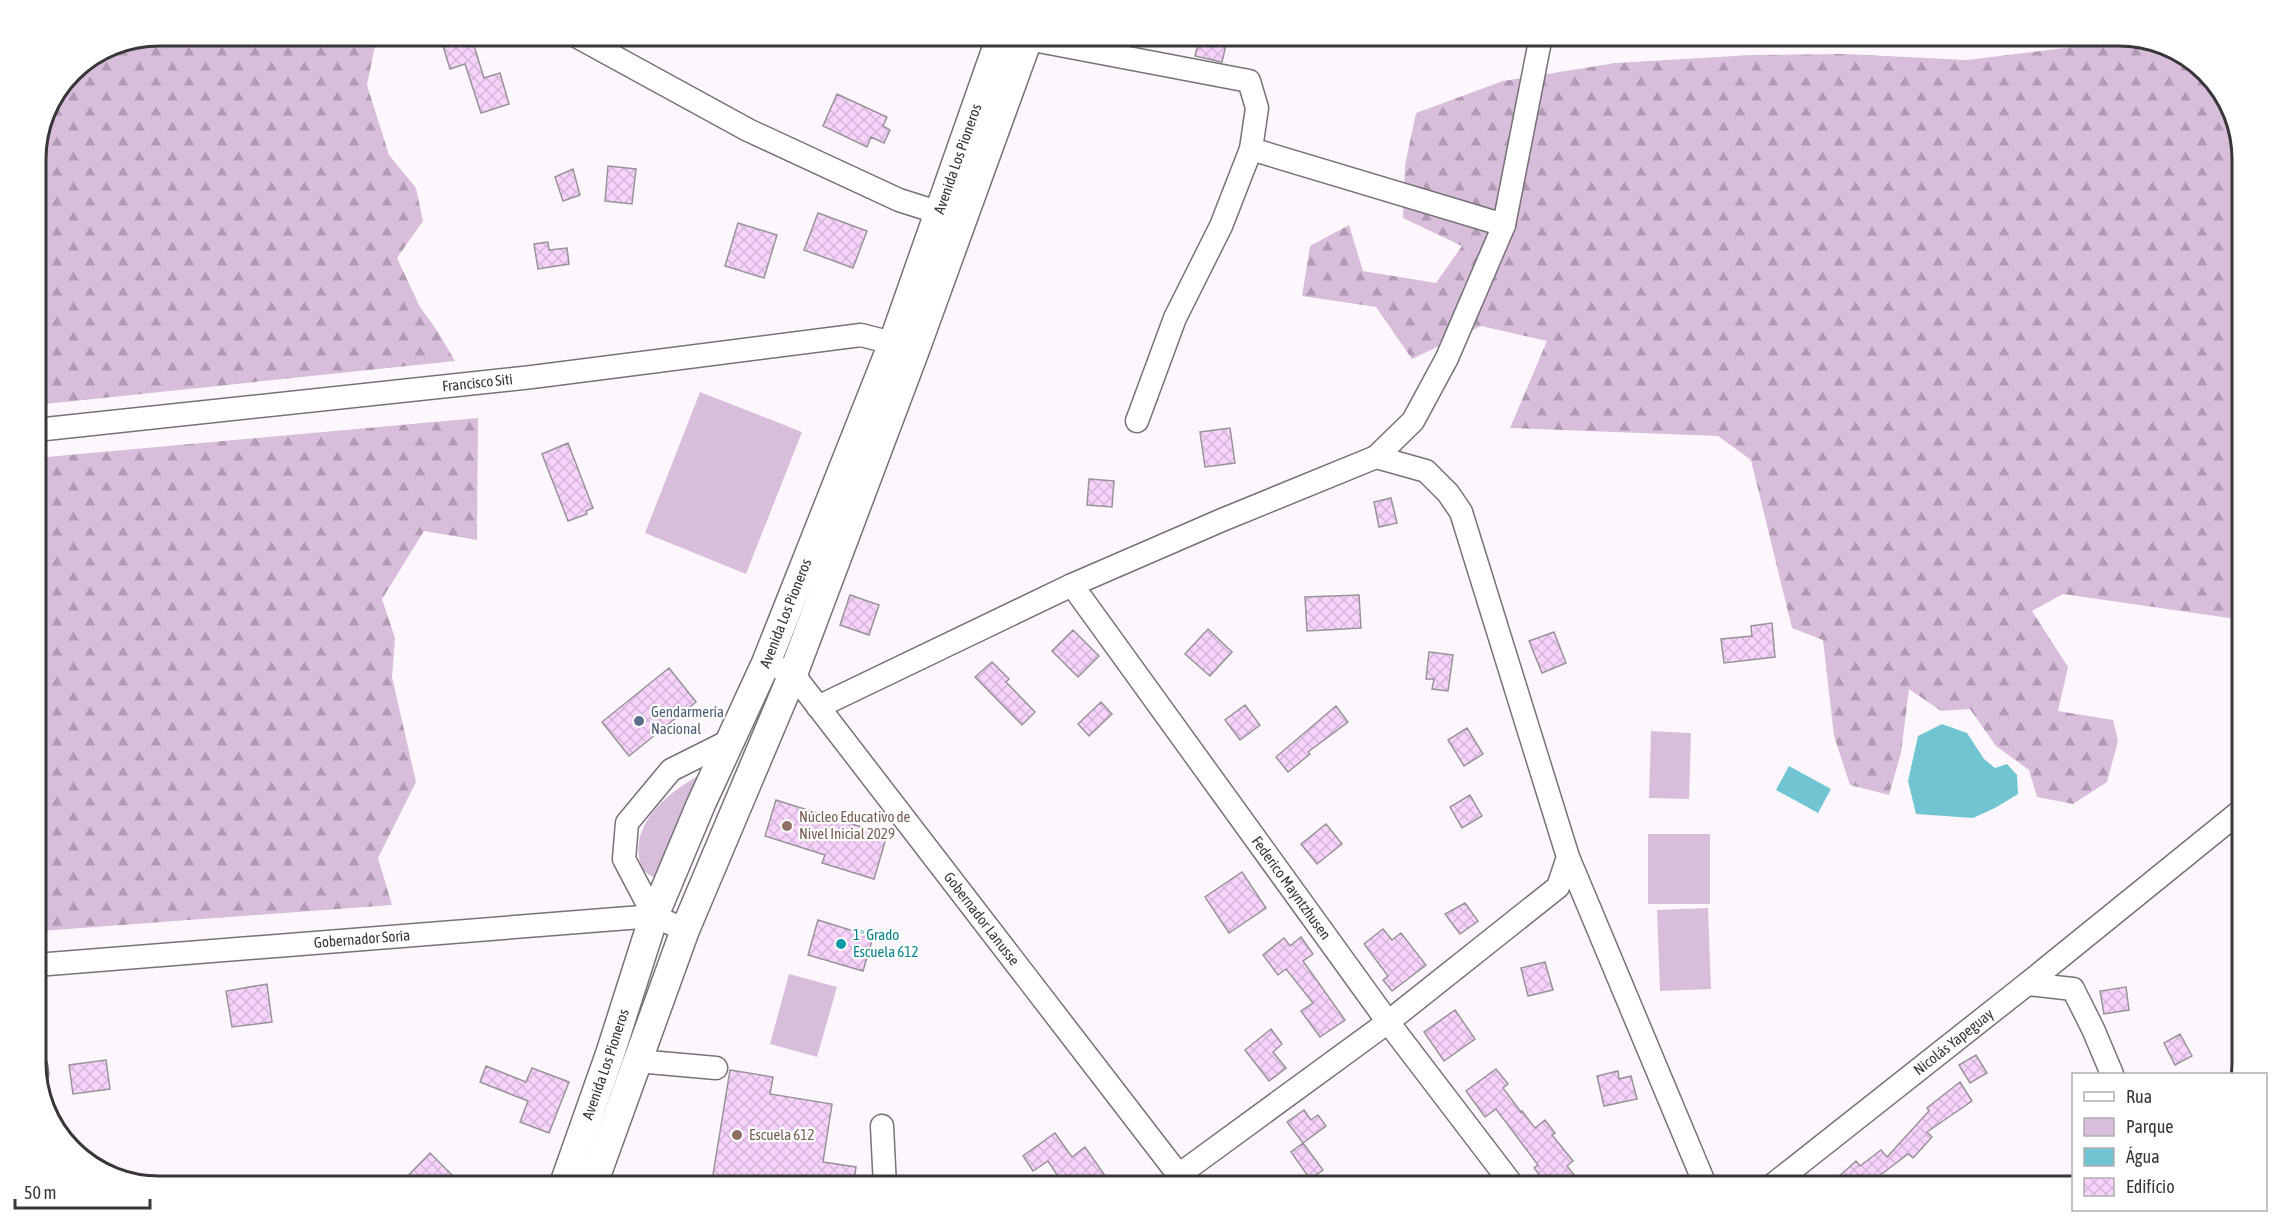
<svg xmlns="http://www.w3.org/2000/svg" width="2279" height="1223" font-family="'Asap Condensed',sans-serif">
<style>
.forest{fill:url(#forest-firs)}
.park{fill:#d9bedc}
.water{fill:#71c5d2}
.building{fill:url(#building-cross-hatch);stroke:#999499;stroke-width:1.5}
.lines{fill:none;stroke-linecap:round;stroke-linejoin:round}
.minor-casing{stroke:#777278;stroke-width:25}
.major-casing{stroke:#777278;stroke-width:31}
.minor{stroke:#fff;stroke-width:22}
.major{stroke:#fff;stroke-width:28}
.service-dot{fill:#5c6f8a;stroke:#fff;stroke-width:2}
.education-dot{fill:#8d6e63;stroke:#fff;stroke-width:2}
.culture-dot{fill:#0f9aa8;stroke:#fff;stroke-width:2}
.labels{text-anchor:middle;stroke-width:4.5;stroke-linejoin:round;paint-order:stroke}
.street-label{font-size:15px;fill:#393639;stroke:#fff}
.service-label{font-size:15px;fill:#4e5e75;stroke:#fff;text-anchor:start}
.education-label{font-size:15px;fill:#785e54;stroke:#fff;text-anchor:start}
.culture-label{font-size:15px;fill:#0d838f;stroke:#fff;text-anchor:start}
.rim{fill:none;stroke:#393639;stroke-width:3}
</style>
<defs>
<pattern id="forest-firs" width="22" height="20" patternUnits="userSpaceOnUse" patternTransform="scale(1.5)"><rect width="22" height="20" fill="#d9bedc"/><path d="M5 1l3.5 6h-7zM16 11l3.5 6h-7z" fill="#b19bb3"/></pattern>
<pattern id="building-cross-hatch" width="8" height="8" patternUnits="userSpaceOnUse" patternTransform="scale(1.5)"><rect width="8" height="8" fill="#f7d3fc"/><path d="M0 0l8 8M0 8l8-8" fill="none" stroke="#d4b6d9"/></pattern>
</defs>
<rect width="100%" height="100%" fill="#fdf7fd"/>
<path class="forest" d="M160 36H377L367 85 389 155 416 188 423 221 397 258 420 307 436 329 455 361 36 405V152L46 112 72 72 113 45Z
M2106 36H2120L2174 49 2222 91 2243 152V620L2063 594 2032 611 2068 667 2058 711 2113 720 2118 741 2107 782 2073 804 2037 797 2029 770 1996 746 1970 709 1941 711 1909 689 1901 753 1889 795 1850 785 1834 736 1823 640 1792 628 1751 460 1718 436 1510 428 1547 341 1481 326 1412 359 1376 307 1302 296 1310 246 1349 225 1363 271 1436 283 1462 246 1403 218 1405 165 1416 113 1503 81 1615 63 1752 55 1846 54 1967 60 2105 43Z
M478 418 477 540 424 531 382 599 395 638 392 677 416 782 378 858 392 905 41 931 36 893V458Z"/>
<path class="park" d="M700 392 802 432 746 574 645 533Z
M1651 731 1691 733 1689 799 1649 798Z
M703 773 656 878C646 874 641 870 639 858 633 819 672 790 703 773Z
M1648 834H1710V904H1648Z
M1708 908 1711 989 1660 991 1657 910Z
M789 974 837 987 817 1057 770 1044Z"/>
<path class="water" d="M1942 724 1967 733 1984 759 1995 768 2007 764 2017 775 2018 794 1995 808 1973 818 1916 814 1908 781 1918 736Z
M1789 766 1831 789 1818 813 1776 790Z"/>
<path class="building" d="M440 36H471L484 78 500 73 509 104 481 113 465 64 450 69Z
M1200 36H1228L1222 62 1195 56Z
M837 94 887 117 883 126 890 130 884 143 871 137 867 147 823 126Z
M608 166 636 169 632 204 605 201Z
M573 169 580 195 563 201 555 177Z
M818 213 867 231 853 268 804 250Z
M738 223 777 235 764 278 725 266Z
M548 242 549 250 567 248 569 264 538 269 534 244Z
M1230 428 1235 463 1205 467 1200 432Z
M568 443 593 508 586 511 587 514 568 521 542 454Z
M1089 479 1114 481 1112 507 1087 505Z
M1391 498 1397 523 1379 527 1374 502Z
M850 595 879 605 869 635 840 625Z
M1359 595 1361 628 1307 631 1305 597Z
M1772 623 1775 657 1724 663 1721 639 1752 636 1751 626Z
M1208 629 1232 652 1210 676 1185 654Z
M1073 630 1099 656 1078 677 1052 651Z
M1554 632 1566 663 1542 673 1529 641Z
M1429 652 1453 655 1448 691 1432 689 1434 679H1426Z
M992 662 1009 679 1006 682 1035 712 1022 725 975 677Z
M669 668 696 702 629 756 602 722Z
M1101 702 1112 714 1089 736 1078 724Z
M1245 705 1260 725 1240 740 1225 720Z
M1336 706 1348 722 1308 752 1310 754 1288 772 1276 757Z
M1467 728 1483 754 1464 766 1448 740Z
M1470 795 1482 816 1462 828 1450 807Z
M776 800 887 835 874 879 822 863 825 855 765 836Z
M1326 824 1342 844 1317 864 1301 844Z
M1242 872 1266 908 1229 933 1205 897Z
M1465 903 1478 921 1460 934 1445 914Z
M818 920 873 937 863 971 808 955Z
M1383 929 1392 940 1401 933 1426 965 1392 991 1383 980 1388 976 1364 944Z
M1301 937 1313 954 1303 961 1345 1020 1320 1037 1301 1011 1313 1003 1286 969 1278 975 1263 955 1284 938 1290 946Z
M1545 962 1553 990 1528 996 1521 968Z
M267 984 272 1022 232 1027 226 991Z
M2126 987 2129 1010 2104 1014 2100 991Z
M1455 1010 1475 1039 1444 1061 1424 1032Z
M1271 1029 1282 1044 1273 1052 1286 1068 1269 1081 1245 1050Z
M2180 1034 2192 1056 2175 1065 2164 1043Z
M1976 1055 1987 1073 1970 1083 1959 1065Z
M106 1060 110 1089 73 1094 69 1065Z
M486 1066 526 1082 532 1068 569 1082 549 1133 520 1122 528 1101 480 1082Z
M1496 1069 1508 1084 1503 1088 1521 1112 1522 1111 1535 1128 1545 1120 1555 1133 1552 1135 1573 1161 1567 1166 1574 1175 1559 1187H1549L1534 1168 1538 1165 1496 1109 1485 1117 1466 1091Z
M730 1070 773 1077 770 1094 832 1104 823 1162 856 1167 853 1187H815L757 1178 755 1187H711Z
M1618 1071 1619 1079 1631 1076 1637 1099 1604 1106 1597 1076Z
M1960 1082 1972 1101 1927 1132 1932 1137 1913 1158 1908 1154 1874 1180 1880 1187H1827L1856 1161 1860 1166 1881 1150 1887 1157 1929 1111 1927 1108Z
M1304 1110 1311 1120 1318 1115 1326 1126 1303 1143 1287 1122Z
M1055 1133 1072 1157 1085 1147 1113 1187H1065L1048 1161 1033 1171 1023 1156Z
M1303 1143 1323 1170 1310 1179 1291 1152Z
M430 1153 456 1179 448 1187H397Z"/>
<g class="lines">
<g class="minor-casing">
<g id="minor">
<path d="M578 37 748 130 899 200 940 213"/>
<path d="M1028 39 1249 81 1257 108 1251 149 1221 226 1175 318 1137 421"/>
<path d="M1251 149 1504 225"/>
<path id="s1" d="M36 430 532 377 861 335 908 347"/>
<path id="s2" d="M1072 585 1388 1022 1514 1187"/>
<path id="s3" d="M781 669 793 674 1188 1187"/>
<path d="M818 707 1072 585 1222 520 1376 457 1413 421 1447 358 1504 225 1541 36"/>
<path d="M1568 857 1706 1187"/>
<path d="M654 916 624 859 627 823 671 770 731 740"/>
<path id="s4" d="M36 965 654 916 685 930"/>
<path d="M2027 984 2243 809"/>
<path d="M637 1061 716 1068"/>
<path d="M36 1066 37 1074"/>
<path d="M882 1126 885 1187"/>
<path d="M1180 1174 1388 1022 1558 887 1568 857 1461 512 1448 493 1426 471 1376 457"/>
<path id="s5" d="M1770 1187 2027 984 2073 989 2093 1029 2112 1074"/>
</g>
</g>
<g class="major-casing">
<g id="major">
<path id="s6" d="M563 1187 610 1054 654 916 701 804 766 663 893 343 1001 36"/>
<path d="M592 1187 685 930 793 674 915 350 1029 36"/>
</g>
</g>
<use href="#minor" class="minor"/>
<use href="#major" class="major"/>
</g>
<circle class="service-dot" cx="639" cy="721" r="6"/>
<g class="education-dot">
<circle cx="787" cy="826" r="6"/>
<circle cx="737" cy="1135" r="6"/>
</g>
<circle class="culture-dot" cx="841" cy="944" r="6"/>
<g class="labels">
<g class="street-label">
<text dy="5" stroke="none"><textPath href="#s6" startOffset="1102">Avenida Los Pioneros</textPath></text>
<text dy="5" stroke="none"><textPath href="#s1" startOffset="444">Francisco Siti</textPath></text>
<text dy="5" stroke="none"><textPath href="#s6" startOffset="616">Avenida Los Pioneros</textPath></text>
<text dy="5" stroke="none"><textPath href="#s2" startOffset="374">Federico Mayntzhusen</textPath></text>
<text dy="5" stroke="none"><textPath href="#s3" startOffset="322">Gobernador Lanusse</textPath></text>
<text dy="5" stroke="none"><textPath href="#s4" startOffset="327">Gobernador Soria</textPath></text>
<text dy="5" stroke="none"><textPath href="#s5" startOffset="234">Nicolás Yapeguay</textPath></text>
<text dy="5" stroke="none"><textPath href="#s6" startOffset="130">Avenida Los Pioneros</textPath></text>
</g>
<g class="service-label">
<text x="651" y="717">Gendarmería<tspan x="651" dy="17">Nacional</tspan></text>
</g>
<g class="education-label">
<text x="799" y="822">Núcleo Educativo de<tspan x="799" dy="17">Nivel Inicial 2029</tspan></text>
<text x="749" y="1140">Escuela 612</text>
</g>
<g class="culture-label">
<text x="853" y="940">1º Grado<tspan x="853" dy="17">Escuela 612</tspan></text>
</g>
</g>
<path d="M0 0H2279V1223H0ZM159 46H2119A113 113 0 0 1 2232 159V1063A113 113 0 0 1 2119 1176H159A113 113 0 0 1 46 1063V159A113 113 0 0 1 159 46Z" fill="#fff" fill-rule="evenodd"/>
<path class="rim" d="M159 46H2119A113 113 0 0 1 2232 159V1063A113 113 0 0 1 2119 1176H159A113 113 0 0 1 46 1063V159A113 113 0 0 1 159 46Z"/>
<rect x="2072" y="1073" width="195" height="138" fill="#ffffff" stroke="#b0afb0" stroke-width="1.5"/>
<rect x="2084" y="1092" width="30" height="9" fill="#ffffff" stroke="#b0afb0" stroke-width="1.5"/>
<text x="2126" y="1103" font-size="18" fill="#393639">Rua</text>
<rect x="2084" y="1118" width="30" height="18" fill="#d9bedc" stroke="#b0afb0" stroke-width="1.5"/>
<text x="2126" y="1133" font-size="18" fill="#393639">Parque</text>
<rect x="2084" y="1148" width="30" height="18" fill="#71c5d2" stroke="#b0afb0" stroke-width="1.5"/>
<text x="2126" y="1163" font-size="18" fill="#393639">Água</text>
<rect x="2084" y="1178" width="30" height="18" fill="url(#building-cross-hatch)" stroke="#b0afb0" stroke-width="1.5"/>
<text x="2126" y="1193" font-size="18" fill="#393639">Edifício</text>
<path d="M15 1199v9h135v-9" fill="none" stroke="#393639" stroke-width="3"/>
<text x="24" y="1199" font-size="18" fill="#393639" stroke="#ffffff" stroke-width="4.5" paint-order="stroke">50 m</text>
</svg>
